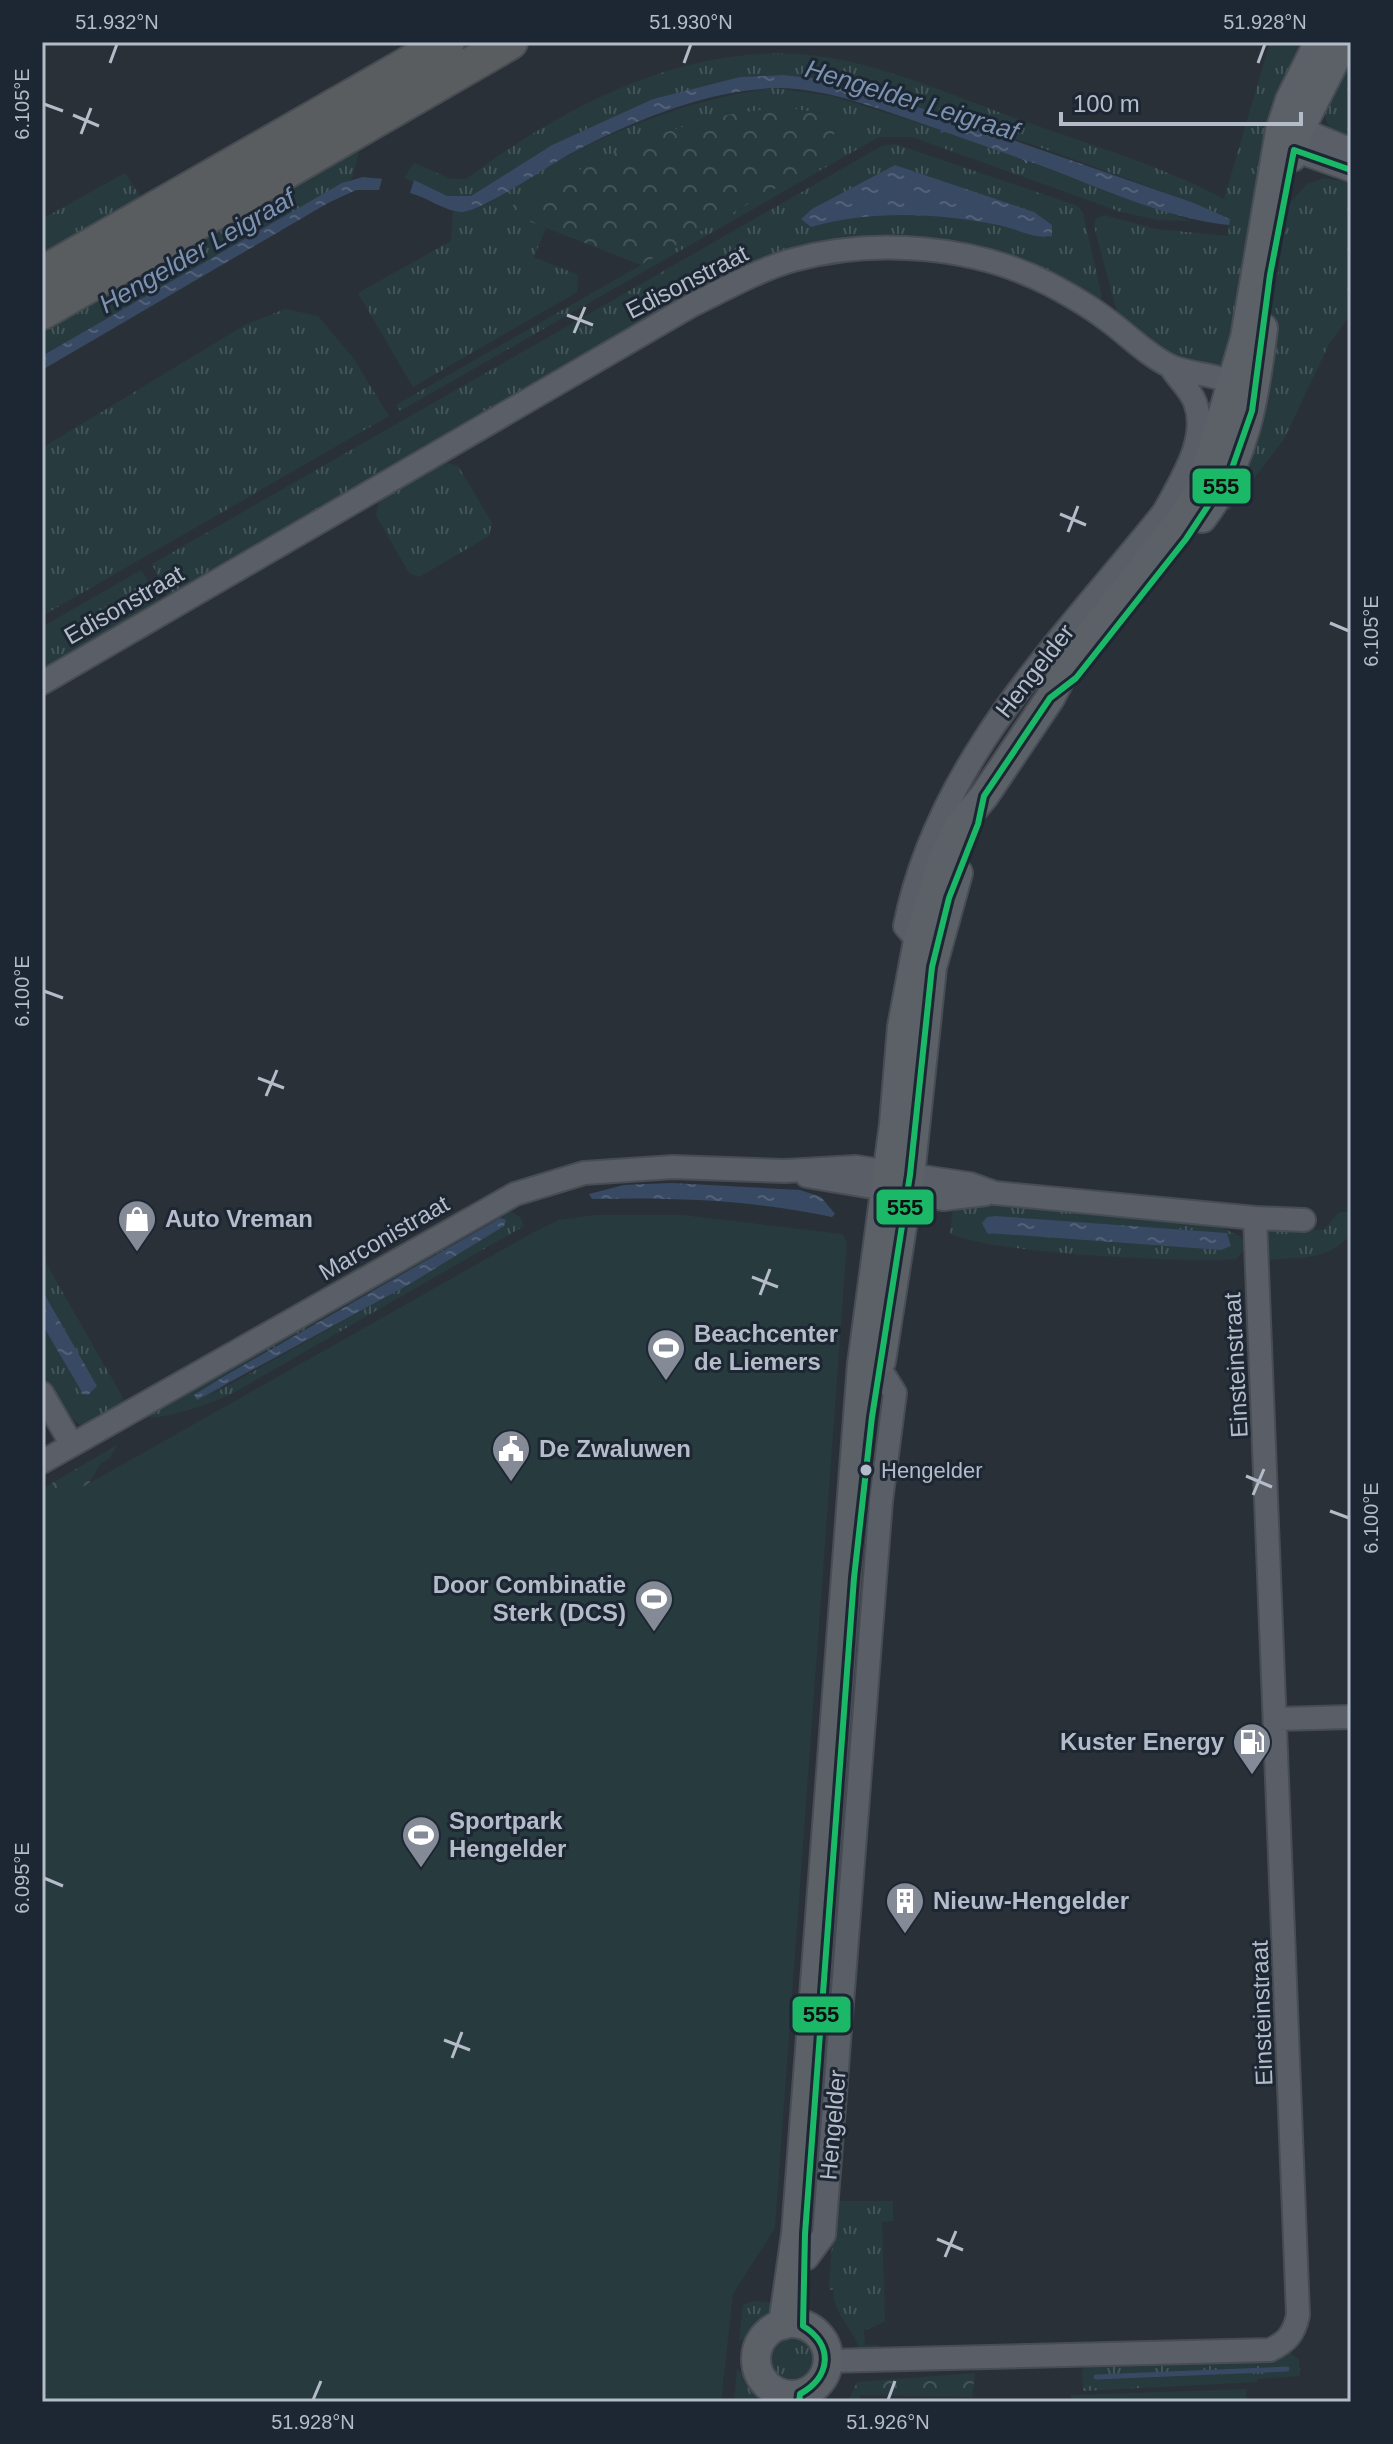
<svg xmlns="http://www.w3.org/2000/svg" width="1393" height="2444" font-family="Arial,sans-serif">
<style>
.grass{fill:url(#grass-tufts);fill-rule:evenodd}
.forest{fill:url(#forest-crowns)}
.pitch{fill:#273a3e}
.water{fill:url(#water-ripples)}
.lines{fill:none;stroke-linecap:round;stroke-linejoin:round}
.stream{stroke:#384963;stroke-width:5}
.minor-casing{stroke:#484c53;stroke-width:26}
.major-casing{stroke:#484c55;stroke-width:32}
.highway-casing{stroke:#474c53;stroke-width:38}
.minor{stroke:#5a5e66;stroke-width:22}
.major{stroke:#5c6168;stroke-width:28}
.highway{stroke:#5a5d60;stroke-width:34}
.bus-1-casing{stroke:#1d2633;stroke-width:12}
.bus-1{stroke:#1ab867;stroke-width:6}
.ticks{fill:none;stroke:#b4bcc9;stroke-width:3}
.bus-dot{fill:#b4bcc9;stroke:#1d2633;stroke-width:3}
.labels{text-anchor:middle;stroke-width:6;stroke-linejoin:round;paint-order:stroke}
.bus-label{font-size:22px;fill:#b4bcc9;stroke:#1d2633;text-anchor:start}
.street-label{font-size:24px;fill:#b4bcc9;stroke:#1d2633}
.poi-label{font-size:24px;font-weight:bold;fill:#b4bcc9;stroke:#1d2633;text-anchor:start}
.water-label{font-size:26px;font-style:italic;fill:#7c92b1;stroke:#1d2633}
.line-badge{stroke:#1d2633;stroke-width:3}
.pale-badge-label{font-size:22px;text-anchor:middle;font-weight:bold;fill:#111}
.neatline{fill:none;stroke:#b4bcc9;stroke-width:3}
.ticks-label{font-size:20px;text-anchor:middle;fill:#b4bcc9}
</style>
<defs>
<pattern id="grass-tufts" width="24" height="20" patternUnits="userSpaceOnUse" patternTransform="scale(2)"><rect width="24" height="20" fill="#273a3e"/><path d="M3 7l-1-3M5 7V3M7 7l1-3M15 17l-1-3M17 17v-4M19 17l1-3" fill="none" stroke="#445559"/></pattern>
<pattern id="forest-crowns" width="20" height="18" patternUnits="userSpaceOnUse" patternTransform="scale(2)"><rect width="20" height="18" fill="#273a3e"/><path d="M2 6a3 3 0 1 1 6 0M12 15a3 3 0 1 1 6 0" fill="none" stroke="#445559"/></pattern>
<pattern id="water-ripples" width="26" height="14" patternUnits="userSpaceOnUse" patternTransform="scale(2)"><rect width="26" height="14" fill="#384963"/><path d="M2 4q2-2 4 0t4 0M15 11q2-2 4 0t4 0" fill="none" stroke="#526178"/></pattern>
</defs>
<rect width="100%" height="100%" fill="#2a3038"/>
<path class="grass" d="M1270 42H1312L1240 342 1225 364 1217 368 1168 356 1118 316 1094 226 1096 219 1104 215 1156 229 1228 236 1229 219 1194 203 1031 144 820 79 783 75 740 77 653 99 552 145 471 196H447L404 178 414 163 451 179H466C567 104 695 37 825 57 887 66 956 97 1015 118 1086 144 1158 164 1224 199Z
M1351 42V144L1331 132 1323 112Z
M773 88 832 96 941 130 1191 221 1158 220 1121 212 912 137H879L835 162 400 411 396 405 832 156 836 115 787 108 504 211 546 228 534 257 578 275 577 292 413 387 358 293 451 241 453 210C480 217 513 186 536 173 610 131 688 99 773 88Z
M895 144 1078 206 1083 213 1102 297 1097 301 1026 267 811 249 168 598 152 564 882 146ZM895 165 1034 212 1052 225 1048 238C987 218 900 206 837 220Z
M360 148 352 179 42 356V331Z
M125 173 142 199 42 257V219Z
M1324 178 1351 183V314L1329 344 1284 439 1230 510 1221 503 1268 333 1289 204 1307 184Z
M285 309 318 316 353 358 389 416 42 616V448L245 325Z
M443 461 458 466 492 523 489 536 419 577 409 573 376 515 380 498Z
M141 570 161 602 42 673V627Z
M954 1203 1212 1223 1241 1237 1245 1249 1236 1259C1191 1263 983 1253 950 1233ZM996 1216 1227 1233 1231 1246 1221 1250 987 1233Z
M508 1210 520 1217 524 1226 231 1394C215 1402 157 1423 143 1416ZM496 1220 506 1224 408 1285 213 1394 271 1349Z
M1339 1212H1351V1234C1329 1261 1299 1257 1267 1260L1266 1229 1324 1230Z
M42 1256 123 1398V1408L89 1424H79L65 1414 42 1375V1324L83 1394 97 1386 42 1290Z
M835 2201H893V2221L882 2222 885 2322 864 2330 865 2345H879L877 2353 859 2349C854 2328 831 2312 834 2290H829Z
M753 2301 781 2303C772 2320 759 2336 739 2341L743 2305Z
M769 2359a23 23 0 1 1 46 0a23 23 0 1 1-46 0Z
M1289 2352 1299 2360 1300 2376 1257 2379V2382L1083 2391 1082 2370 1092 2363Z
M737 2370 750 2376 771 2402H734Z"/>
<path class="forest" d="M787 108 836 115 832 156 641 265 503 211C592 161 683 112 787 108Z
M117 1445 110 1458 100 1464 84 1492 42 1535V1489Z
M42 2363 270 2402 42 2400Z
M975 2373 972 2397 860 2395 859 2402H848L857 2382Z"/>
<path class="pitch" d="M595 1215H683L843 1234 847 1243 775 2228 733 2294 721 2402H200L42 2393V1510L532 1233 559 1220Z
M1246 2389 1247 2402H1071V2395Z"/>
<path class="water" d="M783 75 820 79 889 97 1194 203 1230 219 1229 225C1161 218 1093 184 1028 161L1026 164 1024 160 945 132 940 133 941 130C888 113 832 88 776 88 706 90 629 122 568 155 548 166 479 213 461 212 444 211 427 197 410 193L414 180 447 196H471L552 145 653 99 740 77Z
M895 165 1034 212 1052 225V236C1037 240 1014 228 998 225 936 213 872 210 811 227L801 219 812 209Z
M363 177 382 179 379 190H356L328 203 42 370V356L342 183Z
M671 1183 800 1190 821 1197 835 1214 832 1217C753 1200 673 1197 592 1199L589 1194 624 1185Z
M996 1216 1227 1233 1231 1246 1221 1250 987 1233 982 1223 987 1217Z
M500 1218 506 1220 504 1226 408 1285 197 1400 194 1395 223 1377Z
M42 1290 97 1386 88 1395 83 1394 42 1324Z"/>
<g class="lines">
<path class="stream" d="M1096 2377 1287 2369"/>
<g class="minor-casing">
<path id="minor" d="M1351 150 1300 129 1280 131 1294 150 1351 170
M42 683 692 305C725 289 758 270 793 260 874 238 973 245 1049 284 1068 294 1089 306 1106 319 1127 334 1147 355 1170 366 1194 377 1225 372 1244 392
M918 941 905 926C937 761 1063 638 1164 512 1181 480 1209 439 1195 402 1190 389 1177 378 1170 366
M807 1176 943 1199 986 1194
M42 1393 72 1445
M42 1462 515 1194 584 1173 673 1167 785 1171 856 1167 970 1184 995 1193 1255 1218
M1277 1719 1351 1717
M807 2258 824 2235 881 1501 895 1393 880 1369
M828 2361 1270 2350C1287 2342 1294 2334 1298 2315L1255 1218 1304 1220"/>
</g>
<g class="major-casing">
<path id="major" d="M1292 157 1300 129 1344 42
M1202 518C1245 462 1255 396 1263 328
M881 1361 910 1175 932 967 958 873
M756 2359a36 36 0 1 1 72 0a36 36 0 1 1-72 0Z
M783 2325 796 2234 862 1364 894 1124 902 1027 918 941 942 861 960 824 984 796 1050 698 1071 658 1179 522 1201 488 1245 338 1280 131 1290 100 1319 42"/>
</g>
<g class="highway-casing">
<path id="highway" d="M42 274 447 42
M42 312 510 42"/>
</g>
<use href="#minor" class="minor"/>
<use href="#major" class="major"/>
<use href="#highway" class="highway"/>
<g class="bus-1-casing">
<path id="bus-1" d="M799 2402 800 2394C831 2377 834 2345 803 2326L805 2234 854 1578 872 1417 910 1175 932 967 949 898 978 824 984 796 1050 698 1076 678 1186 539 1231 471 1252 411 1270 275 1294 150 1351 170"/>
</g>
<use href="#bus-1" class="bus-1"/>
</g>
<path class="ticks" d="M110 63 117 44M684 63 691 44M1258 63 1265 44M44 104 63 111M73 115 99 126M81 134 91 108M567 315 593 325M574 333 585 307M1060 514 1086 525M1068 532 1078 506M1330 623 1349 631M44 991 63 998M258 1078 284 1088M266 1096 277 1070M752 1277 778 1287M760 1295 770 1269M1246 1476 1272 1487M1253 1495 1264 1469M1330 1511 1349 1518M44 1878 63 1886M444 2040 470 2050M452 2058 462 2032M937 2239 963 2250M945 2257 956 2231M313 2400 321 2381M888 2400 895 2381"/>
<defs>
<g id="shop-pin" transform="scale(2)"><path d="M0 17L-7.5 6A9.5 9.5 0 1 1 7.5 6Z" fill="#848b96" stroke="#1d2633"/><path d="M-5-2.5h2.3a2.7 3.5 0 0 1 5.4 0H5L5.5 6h-11ZM-1.5-2.5h3a1.5 2.3 0 0 0-3 0Z" fill="#fff"/></g>
<g id="stadium-pin" transform="scale(2)"><path d="M0 17L-7.5 6A9.5 9.5 0 1 1 7.5 6Z" fill="#848b96" stroke="#1d2633"/><path d="M0-5a6.5 5 0 1 0 0 10a6.5 5 0 1 0 0-10ZM-3.5-1.8h7v3.6h-7Z" fill="#fff"/></g>
<g id="civic-pin" transform="scale(2)"><path d="M0 17L-7.5 6A9.5 9.5 0 1 1 7.5 6Z" fill="#848b96" stroke="#1d2633"/><path d="M-.6-6.5H3V-4.5H.6V-3L4-1V1h2V6H-6V1h2V-1L-.6-3ZM-1.2 2.5V6h2.4V2.5Z" fill="#fff"/></g>
<g id="fuel-pin" transform="scale(2)"><path d="M0 17L-7.5 6A9.5 9.5 0 1 1 7.5 6Z" fill="#848b96" stroke="#1d2633"/><path d="M-5.5-6h7V0h2V4h1.3V-2.5L3-4.5l.8-.8L6-3V5H2.5V1h-1V6h-7ZM-4.2-4.7v3.2H.2V-4.7Z" fill="#fff"/></g>
<g id="building-pin" transform="scale(2)"><path d="M0 17L-7.5 6A9.5 9.5 0 1 1 7.5 6Z" fill="#848b96" stroke="#1d2633"/><path d="M-4-6H4V6H1V3H-1V6H-4ZM-2.5-4.3h1.7v1.8h-1.7ZM.8-4.3h1.7v1.8H.8ZM-2.5-1h1.7V.8h-1.7ZM.8-1h1.7V.8H.8Z" fill="#fff"/></g>
</defs>
<g fill-rule="evenodd">
<use href="#shop-pin" x="137" y="1219"/>
<use href="#stadium-pin" x="666" y="1348"/>
<use href="#civic-pin" x="511" y="1449"/>
<use href="#stadium-pin" x="654" y="1599"/>
<use href="#fuel-pin" x="1252" y="1742"/>
<use href="#stadium-pin" x="421" y="1835"/>
<use href="#building-pin" x="905" y="1901"/>
</g>
<circle class="bus-dot" cx="866" cy="1470" r="7"/>
<g class="labels">
<g class="bus-label">
<text x="881" y="1478">Hengelder</text>
</g>
<g class="street-label">
<text transform="translate(687 282) rotate(-27)" y="8">Edisonstraat</text>
<text transform="translate(124 605) rotate(-30)" y="8">Edisonstraat</text>
<text transform="translate(1035 671) rotate(-52)" y="8">Hengelder</text>
<text transform="translate(384 1238) rotate(-30)" y="8">Marconistraat</text>
<text transform="translate(1236 1365) rotate(-93)" y="8">Einsteinstraat</text>
<text transform="translate(1262 2013) rotate(-92)" y="8">Einsteinstraat</text>
<text transform="translate(833 2125) rotate(-85)" y="8">Hengelder</text>
</g>
<g class="poi-label">
<text x="165" y="1227">Auto Vreman</text>
<text x="694" y="1342">Beachcenter<tspan x="694" dy="28">de Liemers</tspan></text>
<text x="539" y="1457">De Zwaluwen</text>
<text x="626" y="1593" text-anchor="end">Door Combinatie<tspan x="626" dy="28">Sterk (DCS)</tspan></text>
<text x="1224" y="1750" text-anchor="end">Kuster Energy</text>
<text x="449" y="1829">Sportpark<tspan x="449" dy="28">Hengelder</tspan></text>
<text x="933" y="1909">Nieuw-Hengelder</text>
</g>
<g class="water-label">
<text transform="translate(912 100) rotate(17)" y="9">Hengelder Leigraaf</text>
<text transform="translate(197 251) rotate(-30)" y="9">Hengelder Leigraaf</text>
</g>
</g>
<g class="line-badge">
<rect x="1191" y="467" width="61" height="38" rx="8" fill="#1ab867"/>
<rect x="875" y="1188" width="60" height="38" rx="8" fill="#1ab867"/>
<rect x="791" y="1995" width="61" height="39" rx="8" fill="#1ab867"/>
</g>
<g class="pale-badge-label">
<text x="1221" y="494">555</text>
<text x="905" y="1215">555</text>
<text x="821" y="2022">555</text>
</g>
<rect width="1393" height="2444" fill="none" stroke="#1d2633" stroke-width="88"/>
<path d="M1061 112v12h240v-12" fill="none" stroke="#b4bcc9" stroke-width="4"/>
<text x="1073" y="112" font-size="24" fill="#b4bcc9" stroke="#1d2633" stroke-width="6" paint-order="stroke">100 m</text>
<rect x="44" y="44" width="1305" height="2356" class="neatline"/>
<g class="ticks-label">
<text x="117" y="29">51.932°N</text>
<text x="691" y="29">51.930°N</text>
<text x="1265" y="29">51.928°N</text>
<text transform="translate(22 104) rotate(-90)" y="7">6.105°E</text>
<text transform="translate(1371 631) rotate(-90)" y="7">6.105°E</text>
<text transform="translate(22 991) rotate(-90)" y="7">6.100°E</text>
<text transform="translate(1371 1518) rotate(-90)" y="7">6.100°E</text>
<text transform="translate(22 1878) rotate(-90)" y="7">6.095°E</text>
<text x="313" y="2429">51.928°N</text>
<text x="888" y="2429">51.926°N</text>
</g>
</svg>
